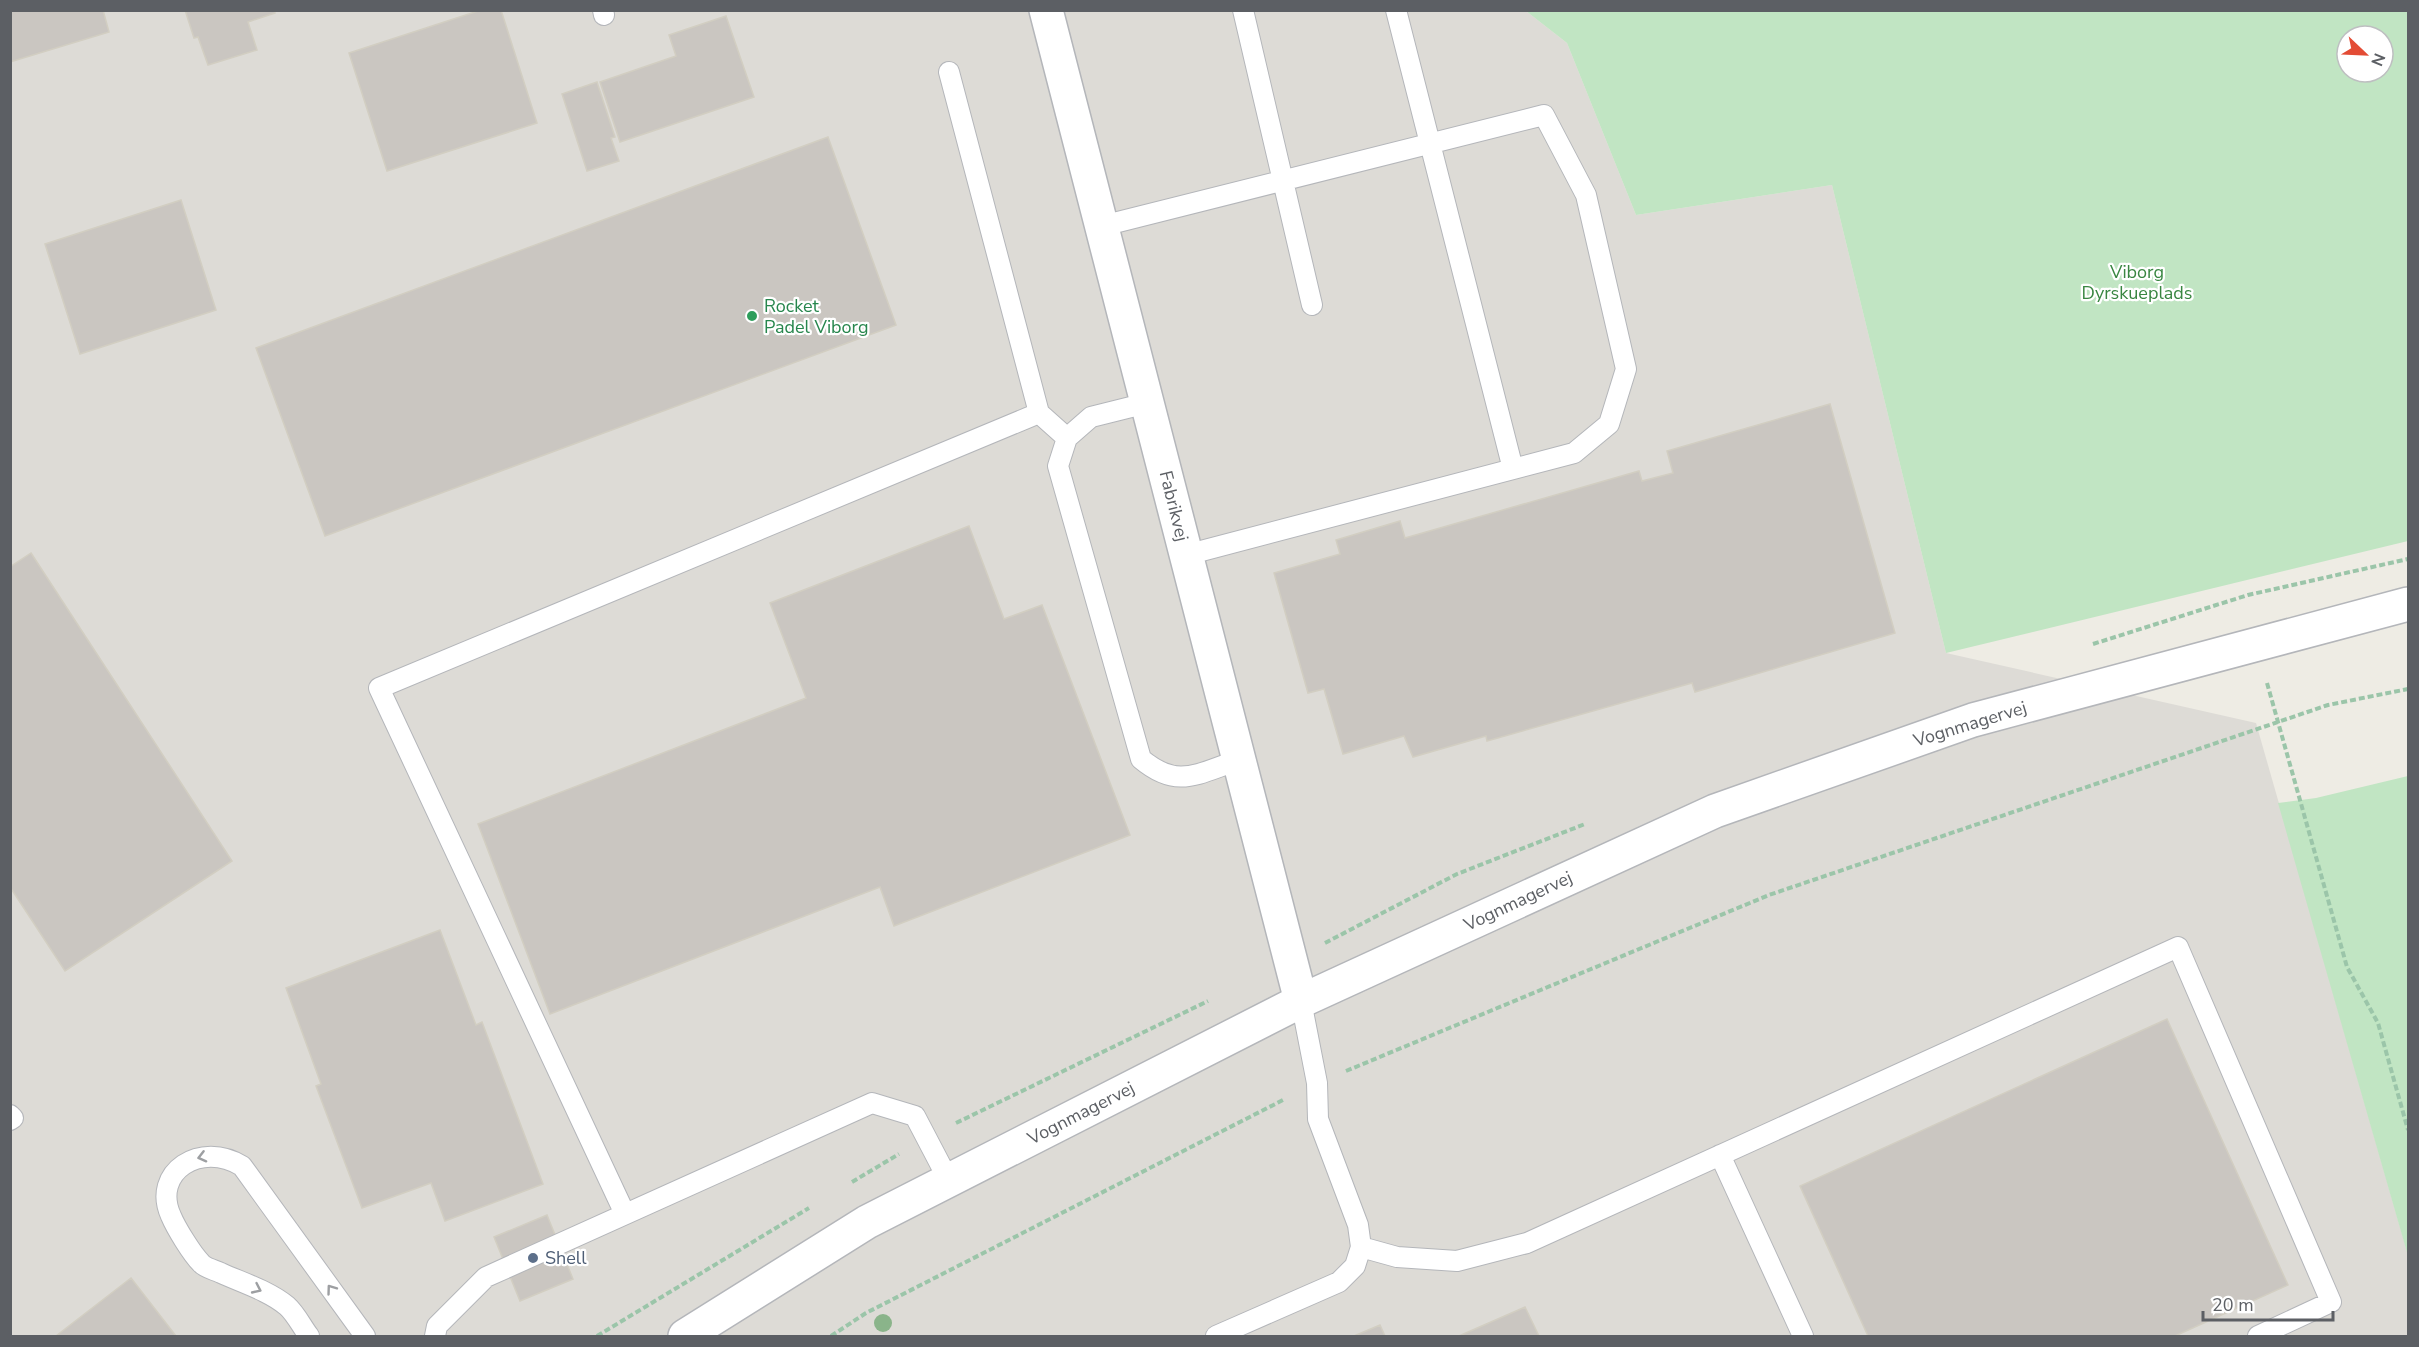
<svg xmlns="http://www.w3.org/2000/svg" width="2419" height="1347" font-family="'Nunito Sans',sans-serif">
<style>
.industrial{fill:#dddbd6}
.green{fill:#c1e5c3;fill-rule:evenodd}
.building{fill:#cac6c1;stroke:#d2cec2;stroke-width:1.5}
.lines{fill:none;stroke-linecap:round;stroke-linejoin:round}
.service-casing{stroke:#b4b6ba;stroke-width:22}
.minor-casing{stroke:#b4b6ba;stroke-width:36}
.tertiary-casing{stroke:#b4b6ba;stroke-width:36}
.path{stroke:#9bc5a9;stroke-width:4;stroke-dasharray:6 3;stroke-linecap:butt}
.service{stroke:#fff;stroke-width:20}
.minor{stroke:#fff;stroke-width:33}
.tertiary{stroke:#fff;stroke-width:33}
.tree{fill:#8ab48a}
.oneway{stroke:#9d9fa2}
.leisure-dot{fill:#2e9e5b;stroke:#fff;stroke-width:2}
.service-dot{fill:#5c6f8a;stroke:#fff;stroke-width:2}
.labels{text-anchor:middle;stroke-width:4.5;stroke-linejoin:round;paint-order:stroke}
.park-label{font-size:18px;fill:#398641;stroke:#fff}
.leisure-label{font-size:18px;fill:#27864d;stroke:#fff;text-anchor:start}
.street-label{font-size:18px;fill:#5c5f64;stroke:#fff}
.service-label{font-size:18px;fill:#4e5e75;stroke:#fff;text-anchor:start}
</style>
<rect width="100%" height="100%" fill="#eeece4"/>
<path class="industrial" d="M10 11H1526L1567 43 1636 215 1832 185 1946 653 2256 723 2408 1255V1336H11Z"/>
<path class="green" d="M1526 11H2408V541L1946 653 1832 185 1636 215 1567 43ZM2347 36H2383V72H2347Z
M2408 776V1256L2278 803 2316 798Z"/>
<path class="building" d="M10 10H103L109 32 10 62Z
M185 10H274L275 13 248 22 257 50 208 65 198 37 194 38Z
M481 10H501L537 123 387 171 349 53Z
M726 16 754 97 620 142 600 82 676 56 669 35Z
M597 82 615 137 611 138 619 161 587 171 562 94Z
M828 137 896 325 325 536 256 348Z
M181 200 216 310 80 354 45 244Z
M1830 404 1895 633 1695 692 1692 683 1487 741 1486 736 1413 757 1404 736 1343 754 1324 689 1308 693 1274 573 1340 554 1336 540 1400 521 1405 538 1639 471 1642 481 1673 473 1667 451Z
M969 526 1004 619 1042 605 1130 835 894 926 880 887 550 1014 478 824 806 698 770 603Z
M31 553 232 861 65 971 10 887V567Z
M440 930 476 1025 482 1022 543 1184 445 1221 431 1183 362 1208 316 1086 321 1084 286 988Z
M2167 1019 2288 1285 2175 1336H1868L1800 1186Z
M547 1215 573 1279 520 1301 494 1237Z
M131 1278 176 1336H56Z
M1525 1307 1539 1336H1459Z
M1380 1325 1385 1336H1354Z"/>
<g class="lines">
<g class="service-casing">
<path id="service" d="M603 10 604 15
M1243 10 1312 305
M1396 10 1513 469
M949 72 1039 413 1067 438
M1102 226 1544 115 1586 195 1626 369 1609 424 1574 453 1186 555
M1147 403 1091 417 1067 438 1058 466 1141 759C1178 790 1198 773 1239 760
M10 1115 13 1118 10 1120
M1720 1155 1803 1336
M625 1214 379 688 1039 413
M1361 1247 1397 1257 1457 1261 1527 1243 2178 947 2331 1302 2258 1336
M309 1336C302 1327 296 1314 287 1306 269 1291 243 1283 221 1273 215 1270 205 1268 201 1263 192 1254 176 1228 171 1216 151 1172 201 1140 242 1166L365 1336
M435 1336 437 1326 486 1277 872 1103 915 1116 949 1181
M1216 1336 1339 1282 1355 1266 1361 1247 1358 1225 1318 1119 1317 1083 1301 1001"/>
</g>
<g class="minor-casing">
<path id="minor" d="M1046 10 1301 1001"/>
</g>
<g class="tertiary-casing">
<path id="tertiary" d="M685 1336 867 1222 1301 1001 1715 811 1973 720 2408 604"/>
</g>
<path class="path" d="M2093 644 2248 595 2408 559
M2267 683 2347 967 2378 1023 2408 1130
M1325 943 1457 874 1585 824
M1346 1071 1769 895 2328 705 2408 689
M956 1123 1208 1001
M852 1182 899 1154
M597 1336 809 1208
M831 1336 866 1313 1285 1099"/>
<use href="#service" class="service"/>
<use href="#minor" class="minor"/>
<use href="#tertiary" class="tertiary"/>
</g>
<circle class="tree" cx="883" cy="1323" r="9"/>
<defs><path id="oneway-chevron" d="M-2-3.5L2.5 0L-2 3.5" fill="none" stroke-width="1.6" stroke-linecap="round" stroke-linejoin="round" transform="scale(1.5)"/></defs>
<g class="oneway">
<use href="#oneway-chevron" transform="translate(202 1157) rotate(166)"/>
<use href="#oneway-chevron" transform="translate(257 1289) rotate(25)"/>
<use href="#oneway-chevron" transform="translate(331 1289) rotate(-126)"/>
</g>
<circle class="leisure-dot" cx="752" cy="316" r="6"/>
<circle class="service-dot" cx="533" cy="1258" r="6"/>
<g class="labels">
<g class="park-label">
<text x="2137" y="278">Viborg<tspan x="2137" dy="21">Dyrskueplads</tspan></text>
</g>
<g class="leisure-label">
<text x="764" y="312">Rocket<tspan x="764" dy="21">Padel Viborg</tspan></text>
</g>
<g class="street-label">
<text transform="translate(1174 506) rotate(76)" y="6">Fabrikvej</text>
<text transform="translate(1970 724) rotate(-17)" y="6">Vognmagervej</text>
<text transform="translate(1518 901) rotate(-25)" y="6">Vognmagervej</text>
<text transform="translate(1081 1113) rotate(-27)" y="6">Vognmagervej</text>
</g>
<g class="service-label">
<text x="545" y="1264">Shell</text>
</g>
</g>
<rect width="2419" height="1347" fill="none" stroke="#5c5f64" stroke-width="24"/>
<g transform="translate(2365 54) rotate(113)"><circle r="28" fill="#ffffff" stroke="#bebfc1" stroke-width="1.5"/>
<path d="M0-4.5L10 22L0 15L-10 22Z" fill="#e34c35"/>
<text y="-9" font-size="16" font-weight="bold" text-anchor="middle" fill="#5c5f64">N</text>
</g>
<path d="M2203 1311v9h130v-9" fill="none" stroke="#5c5f64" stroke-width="3"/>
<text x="2212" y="1311" font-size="18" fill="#5c5f64" stroke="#ffffff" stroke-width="4.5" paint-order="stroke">20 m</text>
</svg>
